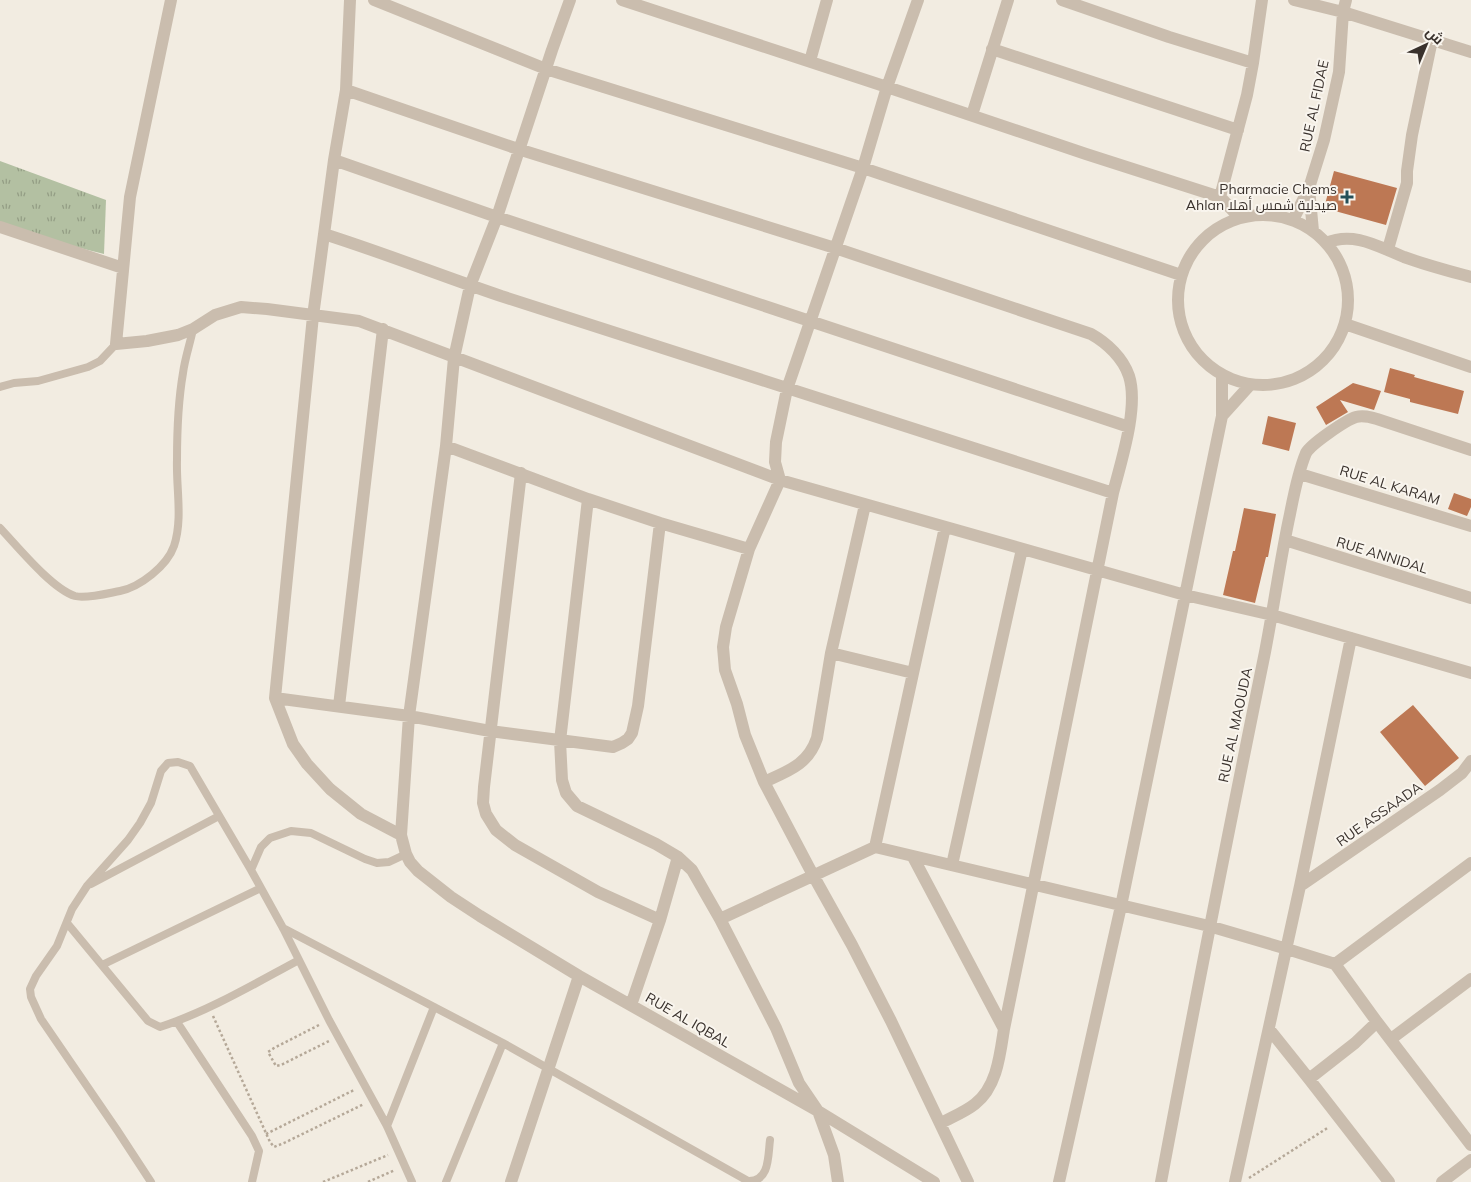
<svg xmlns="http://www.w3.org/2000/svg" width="1471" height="1182" font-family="Mulish,Cairo,sans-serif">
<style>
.grass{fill:url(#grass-tufts)}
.building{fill:#bd7854}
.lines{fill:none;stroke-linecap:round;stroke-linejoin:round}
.path{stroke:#b5a898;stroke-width:2.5;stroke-dasharray:2.5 2.5;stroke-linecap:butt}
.service{stroke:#cabdae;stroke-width:8}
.minor{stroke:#cabdae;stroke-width:12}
.poi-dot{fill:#244f58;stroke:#f9f5ee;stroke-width:2}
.labels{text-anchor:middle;stroke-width:4;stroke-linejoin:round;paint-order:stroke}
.street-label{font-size:14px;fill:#39312c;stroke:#f9f5ee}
.poi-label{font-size:14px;fill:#39312c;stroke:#f9f5ee;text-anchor:end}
</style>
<defs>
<pattern id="grass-tufts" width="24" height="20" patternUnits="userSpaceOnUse" patternTransform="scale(1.25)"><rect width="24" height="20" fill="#b3c0a2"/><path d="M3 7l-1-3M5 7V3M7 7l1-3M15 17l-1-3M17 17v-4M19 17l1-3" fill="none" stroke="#939d84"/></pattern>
</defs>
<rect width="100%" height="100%" fill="#f2ece1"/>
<path class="grass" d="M0 161 106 200 104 254 0 228Z"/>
<path class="building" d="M1334 171 1397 188 1386 225 1324 208Z
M1390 368 1415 375 1414 377 1464 391 1458 414 1410 402V399L1384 392Z
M1353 383 1381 391 1374 410 1340 400 1348 412 1326 425 1316 407Z
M1268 416 1296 423 1289 451 1262 444Z
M1454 493 1471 499V507L1467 516 1448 509Z
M1244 508 1276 514 1268 557H1266L1255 603 1223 595 1233 551H1235Z
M1413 705 1459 758 1425 786 1380 732Z"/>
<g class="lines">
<path class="path" d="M213 1016 270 1142 274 1147 284 1143 364 1104
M319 1025 274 1048 268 1052 276 1066 281 1065 329 1041
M266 1134 354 1090
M1249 1178 1329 1127
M323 1182 388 1155
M368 1182 395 1170"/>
<path class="service" d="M0 387 14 383 38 381 88 367 100 361 116 344
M0 528C18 547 52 589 75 596 86 599 109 593 120 591 140 587 167 566 174 546 183 519 176 488 177 460 177 431 178 402 183 373 185 358 190 344 193 329
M406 854 389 862 377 863 365 859 311 833 291 831 270 838 261 847 251 870 283 928 329 1020 387 1126 412 1182
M91 884 219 816
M67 923 148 1021 160 1027C209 1011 254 984 299 960
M283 928 503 1043 748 1181C770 1182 768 1155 770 1140
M102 965 261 888
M177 1022 252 1136 259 1151 252 1182
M387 1126 434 1007
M151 1182 117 1130 41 1019 31 997 30 989 36 976 57 946 72 909 87 886 128 840 140 823 151 803 161 771 168 763 178 762 190 766 251 870
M446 1182 503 1043"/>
<path class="minor" d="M171 0 130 197 116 344 147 341 178 335 193 329 215 315 241 307 267 309 359 321 780 480 1185 595 1272 615 1471 673
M350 0 346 90 334 160 313 316 275 698 293 744 307 764 330 789 361 814 401 835
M374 0 546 69 863 168 1181 275
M570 0 552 50 497 217 470 286 454 358 446 446 409 716 401 835 406 854 410 862 418 871 451 897 480 916 579 976 818 1111 934 1182
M622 0 887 87 1086 154 1220 197 1239 217
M918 0 887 87 863 168 787 389 776 442 775 462 780 480 749 549 726 627 723 647 725 670 737 704 745 735 764 782 813 875 852 945 891 1021 968 1182
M1062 0 1169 37 1253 63
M1294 0 1343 12 1471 52
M992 49 1238 130
M810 61 827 0
M346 90 518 149 835 248 1091 334C1107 343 1123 358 1129 376 1139 407 1121 462 1113 493L1004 1029C1000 1055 997 1087 975 1104 965 1112 952 1117 941 1123
M972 115 1008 0
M334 160 497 217 1129 427
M1309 188 1313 231
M1220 197 1247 95 1253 63 1262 0
M1178 300a85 85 0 1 1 170 0a85 85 0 1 1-170 0Z
M1293 220 1309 188 1324 140 1339 72 1343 12 1346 0
M0 227 123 268
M324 234C384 253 442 276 501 296 705 362 909 428 1113 493
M1326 243C1354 231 1379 247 1404 257 1426 265 1449 271 1471 277
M1388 249 1407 183V171L1412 135 1432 40
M1345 324 1471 367
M1222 416 1250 385
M446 446 588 499 660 523 749 549
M521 473 484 787 483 803 486 814 496 830 515 845 598 892 660 920
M1300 474 1471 526
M588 499 560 741 562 780 566 793 577 806 656 844 678 857 692 870 720 919 776 1028 799 1083 818 1111 834 1155 838 1182
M1285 540 1471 598
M831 653 913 673
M275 698 409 716 490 731 613 747 622 743 628 739 632 733 638 706 660 523
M339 706 383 329
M764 782C788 771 808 765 817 738L831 653 865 505
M875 847 945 527
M913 857 1004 1029
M952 865 1022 549
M1300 886 1440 790 1462 773 1471 761
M720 919 875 847 1209 926 1287 949 1335 964 1377 1022 1471 1145
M1335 964 1471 863
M631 1005 660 920 678 857
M1269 1029 1309 1079 1389 1182
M1391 1039 1471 979
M1309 1079 1355 1043 1377 1022
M511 1182 579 976
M1059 1182 1121 906 1222 416V375
M1161 1182C1194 1005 1229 829 1265 652 1274 606 1280 560 1290 514 1294 494 1298 472 1306 453 1311 444 1346 420 1356 417 1363 415 1370 417 1377 419L1471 450
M1235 1182 1300 886 1351 638
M1442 1182 1471 1160"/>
</g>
<path class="poi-dot" d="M1344.5 189.5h5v5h5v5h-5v5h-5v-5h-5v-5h5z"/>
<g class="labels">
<g class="street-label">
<text transform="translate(1314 106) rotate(-78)" y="5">RUE AL FIDAE</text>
<text transform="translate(1390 485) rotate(17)" y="5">RUE AL KARAM</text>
<text transform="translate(1382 555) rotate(17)" y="5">RUE ANNIDAL</text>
<text transform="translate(1235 725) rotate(-78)" y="5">RUE AL MAOUDA</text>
<text transform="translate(1379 814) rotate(-35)" y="5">RUE ASSAADA</text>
<text transform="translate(688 1020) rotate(30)" y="5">RUE AL IQBAL</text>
</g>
<g class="poi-label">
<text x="1337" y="194">Pharmacie Chems<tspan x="1337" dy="16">Ahlan صيدلية شمس أهلا</tspan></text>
</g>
</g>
<g transform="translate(1426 45) rotate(44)" stroke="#f9f5ee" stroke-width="4" paint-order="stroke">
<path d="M0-4L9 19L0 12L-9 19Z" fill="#39312c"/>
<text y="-8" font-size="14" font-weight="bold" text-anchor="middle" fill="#39312c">ش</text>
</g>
</svg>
